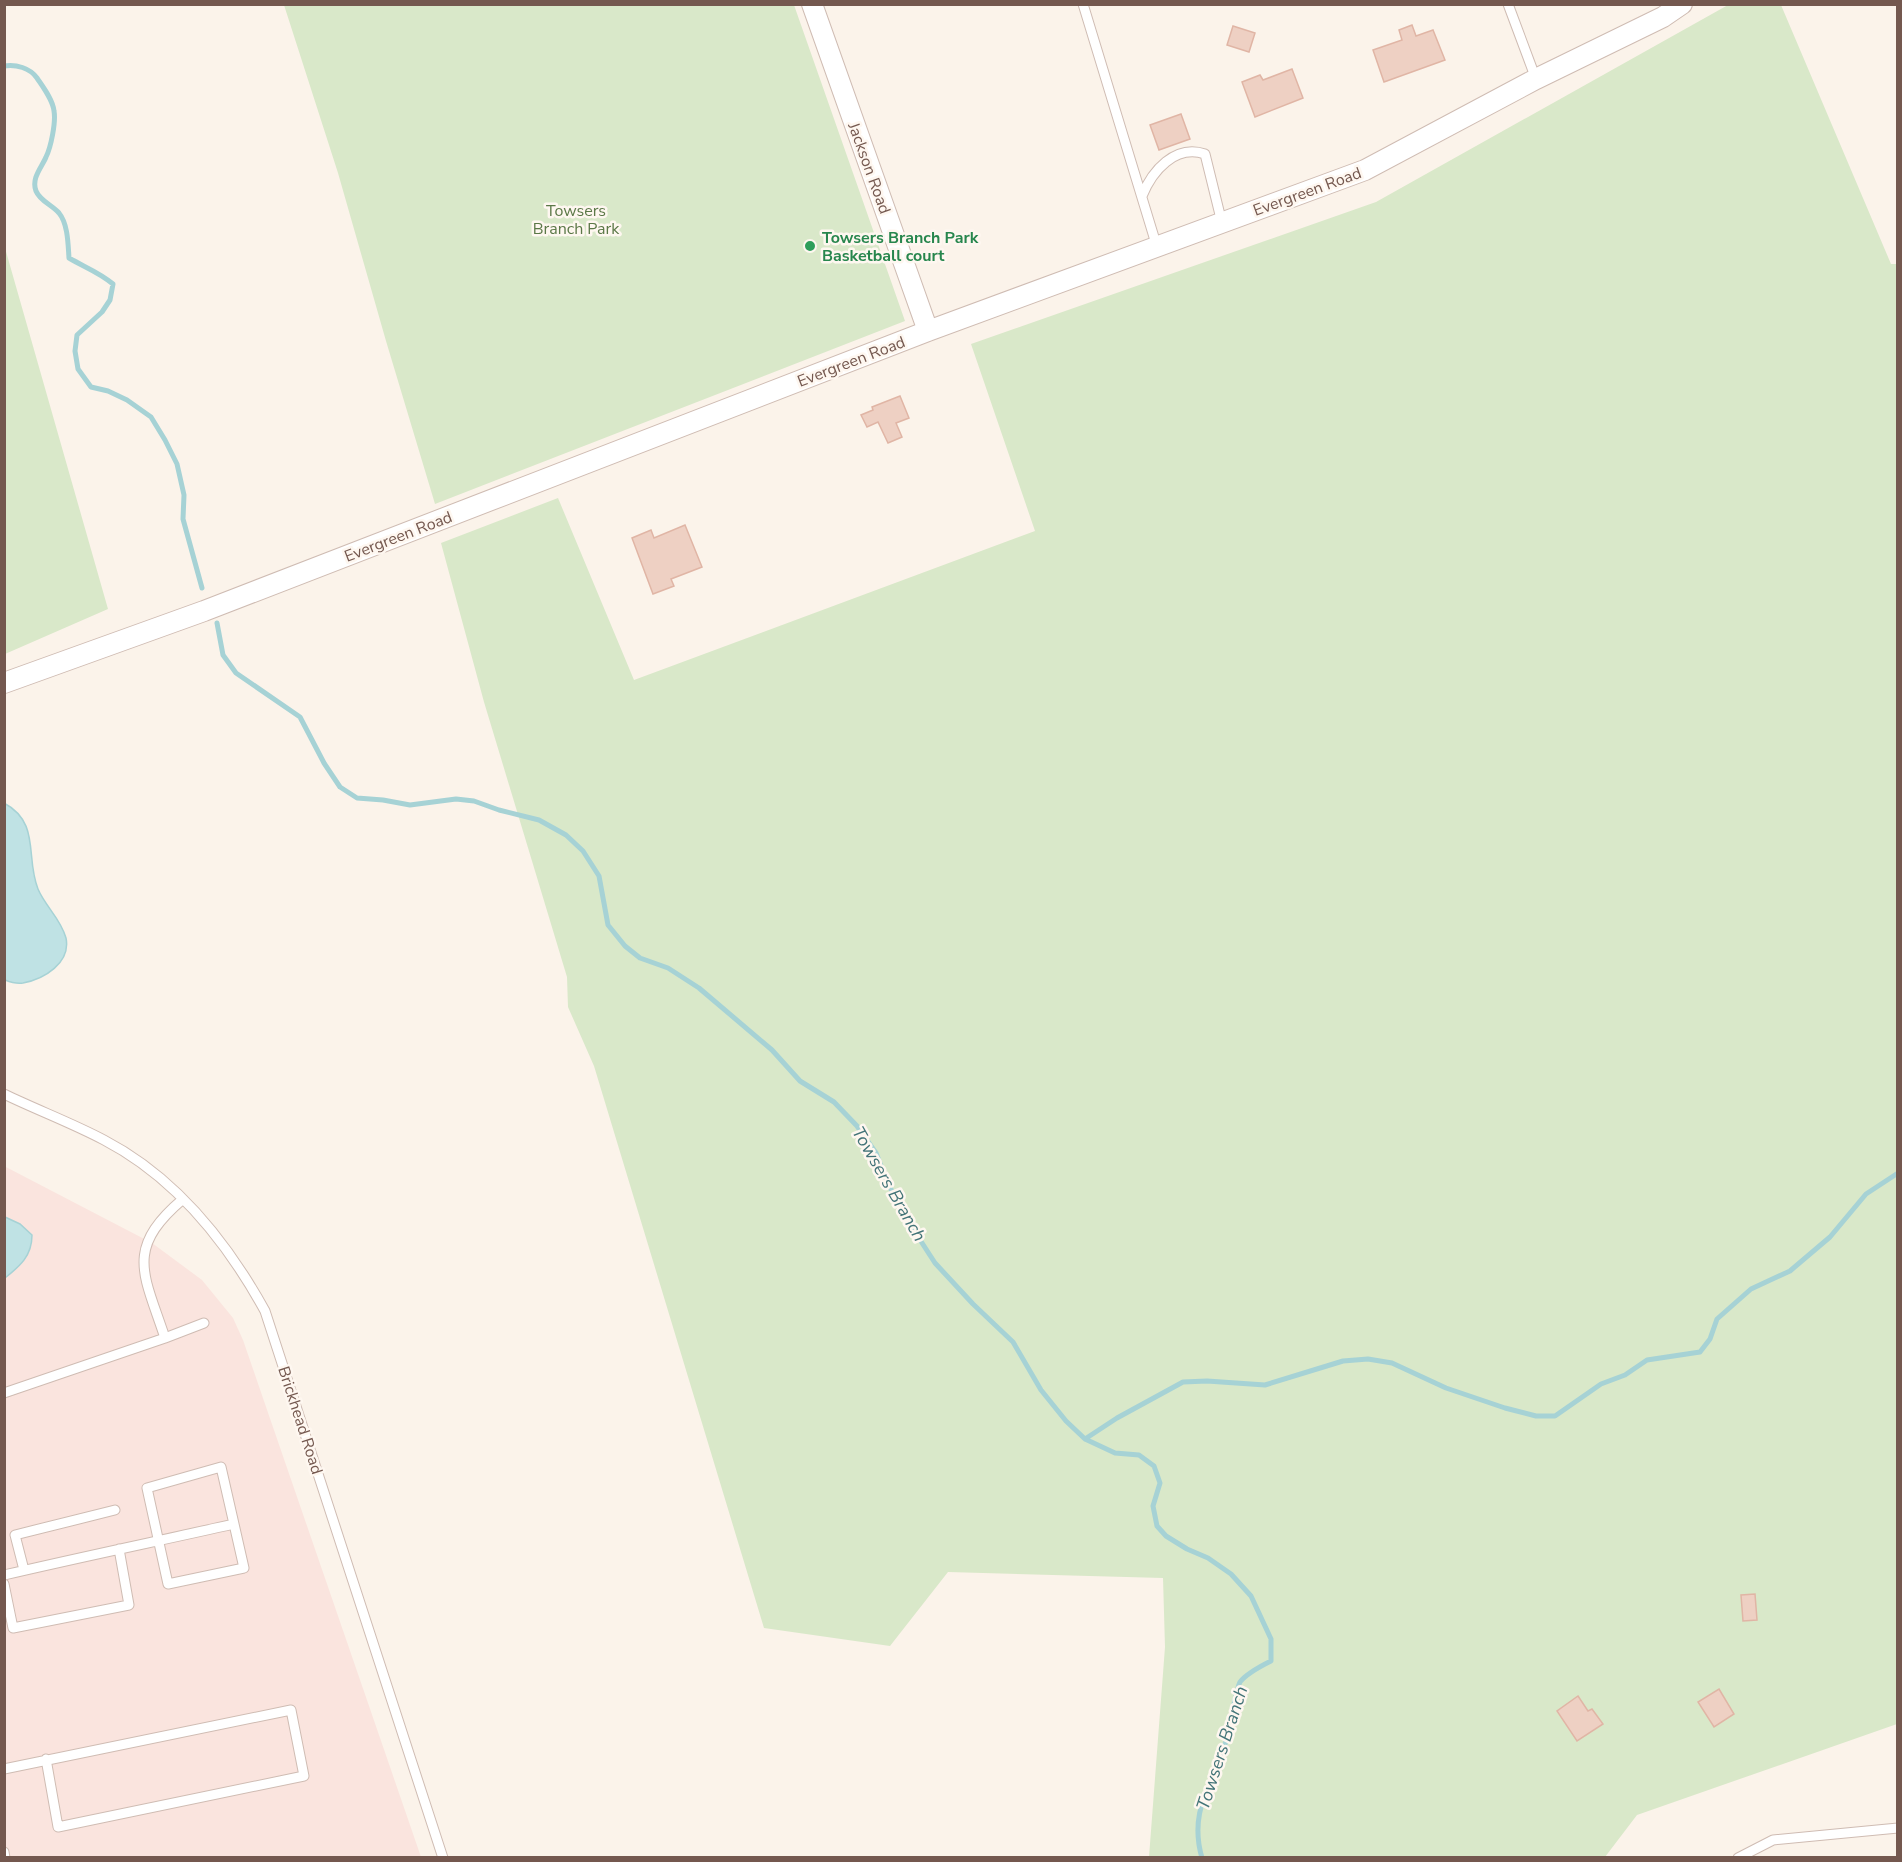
<svg xmlns="http://www.w3.org/2000/svg" width="1902" height="1862" font-family="'Nunito Sans',sans-serif">
<style>
.commercial{fill:#fae4de}
.green{fill:#d9e8c9}
.water{fill:#bfe2e4;stroke:#a6d2d5;stroke-width:1.5}
.lines{fill:none;stroke-linecap:round;stroke-linejoin:round}
.stream{stroke:#a6d2d5;stroke-width:5}
.building{fill:#eed0c3;stroke:#e0b5a5;stroke-width:1.5}
.service-casing{stroke:#cfbcb3;stroke-width:11}
.minor-casing{stroke:#cfbcb3;stroke-width:22}
.service{stroke:#fff;stroke-width:9}
.minor{stroke:#fff;stroke-width:20}
.leisure-dot{fill:#2e9e5b;stroke:#fef7f0;stroke-width:2}
.labels{text-anchor:middle;stroke-width:5;stroke-linejoin:round;paint-order:stroke}
.street-label{font-size:16px;fill:#74584f;stroke:#fef7f0}
.park-label{font-size:16px;fill:#5b7847;stroke:#fef7f0}
.leisure-label{font-size:16px;font-weight:bold;fill:#27864d;stroke:#fef7f0;text-anchor:start}
.water-label{font-size:18px;font-style:italic;fill:#437478;stroke:#fef7f0}
</style>
<rect width="100%" height="100%" fill="#fbf3ea"/>
<path class="commercial" d="M4 1166 152 1243 202 1280 233 1318 243 1340 421 1857H5Z"/>
<path class="green" d="M284 5H794L905 321 435 504 386 341 338 173Z
M1728 5H1781L1891 264H1897V1724L1637 1815 1605 1857H1149L1165 1647 1163 1578 948 1572 890 1646 764 1628 594 1066 568 1007 567 977 484 702 441 543 558 498 634 680 1035 531 971 344 1376 202Z
M5 248 108 609 5 654H4Z"/>
<path class="water" d="M4 803C41 823 25 857 38 889 45 906 61 919 66 938 71 963 44 979 23 983 17 984 10 982 5 980Z
M5 1217 20 1224 32 1235C32 1256 20 1266 5 1278Z"/>
<g class="lines">
<path class="stream" d="M4 66C16 64 30 68 37 78 43 87 53 100 54 111 56 122 51 147 46 157 42 167 31 178 36 191 40 201 52 205 59 213 68 224 68 244 69 258 84 267 99 272 113 284L110 300 102 312 77 335 75 351 78 369 91 387 108 391 127 400 151 417 165 440 177 464 184 495 183 519 202 588
M217 623 223 655 236 673 300 717 324 763 340 787 357 798 383 800 410 805 456 799 474 801 499 810 539 820 566 835 583 851 599 876 608 925 625 946 640 958 668 968 699 988 772 1050 800 1081 834 1102 857 1126 876 1153 888 1184 913 1229 935 1263 973 1304 1013 1342 1041 1390 1066 1421 1085 1439 1115 1453 1139 1455 1154 1466 1160 1483 1153 1506 1157 1526 1166 1536 1187 1549 1208 1558 1231 1574 1251 1596 1271 1639V1661C1261 1666 1247 1673 1240 1682 1236 1689 1229 1730 1226 1741 1213 1784 1188 1810 1202 1858
M1085 1439 1117 1418 1183 1382 1207 1381 1265 1385 1343 1361 1368 1359 1392 1363 1446 1388 1505 1408 1536 1416H1555L1601 1384 1625 1375 1647 1360 1700 1352 1710 1339 1717 1319 1751 1289 1790 1271 1830 1237 1866 1194 1898 1173"/>
</g>
<path class="building" d="M1412 25 1416 36 1433 30 1445 60 1384 82 1373 50 1402 40 1399 30Z
M1233 26 1255 33 1249 52 1227 45Z
M1292 69 1303 98 1255 117 1242 82 1260 75 1263 80Z
M1181 114 1190 139 1159 150 1150 125Z
M900 396 909 418 896 423 902 437 888 443 878 422 867 427 861 415 873 410 872 407Z
M685 525 702 567 671 579 674 586 653 594 632 538 651 530 654 538Z
M1755 1594 1757 1620 1743 1621 1741 1595Z
M1719 1689 1734 1714 1714 1727 1698 1702Z
M1578 1696 1588 1711 1592 1709 1603 1724 1577 1741 1557 1711Z"/>
<g class="lines">
<g class="service-casing">
<path id="service" d="M1083 4 1157 247
M1508 4 1536 79
M1142 196C1152 171 1175 144 1205 154L1222 223
M4 1094C37 1110 72 1123 104 1140 175 1177 227 1242 265 1311L443 1858
M165 1338 204 1323
M4 1393 165 1338C144 1274 124 1249 183 1199
M24 1570 15 1535 115 1510
M4 1575C81 1557 158 1541 234 1524L244 1568 168 1584 147 1488 221 1467 234 1524
M4 1584 13 1628 129 1605 119 1549
M4 1769 291 1710 304 1776 58 1827 46 1759
M4 1852 5 1858
M1738 1858 1773 1840 1898 1828"/>
</g>
<g class="minor-casing">
<path id="minor" d="M812 4 928 331
M4 683 204 611 928 331 1365 170 1536 79 1663 17 1682 4"/>
</g>
<use href="#service" class="service"/>
<use href="#minor" class="minor"/>
</g>
<circle class="leisure-dot" cx="810" cy="246" r="6"/>
<g class="labels">
<g class="street-label">
<text transform="translate(870 168) rotate(70)" y="6">Jackson Road</text>
<text transform="translate(1307 191) rotate(-20)" y="6">Evergreen Road</text>
<text transform="translate(851 361) rotate(-21)" y="6">Evergreen Road</text>
<text transform="translate(398 536) rotate(-21)" y="6">Evergreen Road</text>
<text transform="translate(301 1420) rotate(72)" y="6">Brickhead Road</text>
</g>
<g class="park-label">
<text x="576" y="216">Towsers<tspan x="576" dy="18">Branch Park</tspan></text>
</g>
<g class="leisure-label">
<text x="822" y="243">Towsers Branch Park<tspan x="822" dy="18">Basketball court</tspan></text>
</g>
<g class="water-label">
<text transform="translate(889 1184) rotate(60)" y="6">Towsers Branch</text>
<text transform="translate(1222 1748) rotate(-72)" y="6">Towsers Branch</text>
</g>
</g>
<rect width="1902" height="1862" fill="none" stroke="#74584f" stroke-width="12"/>
</svg>
